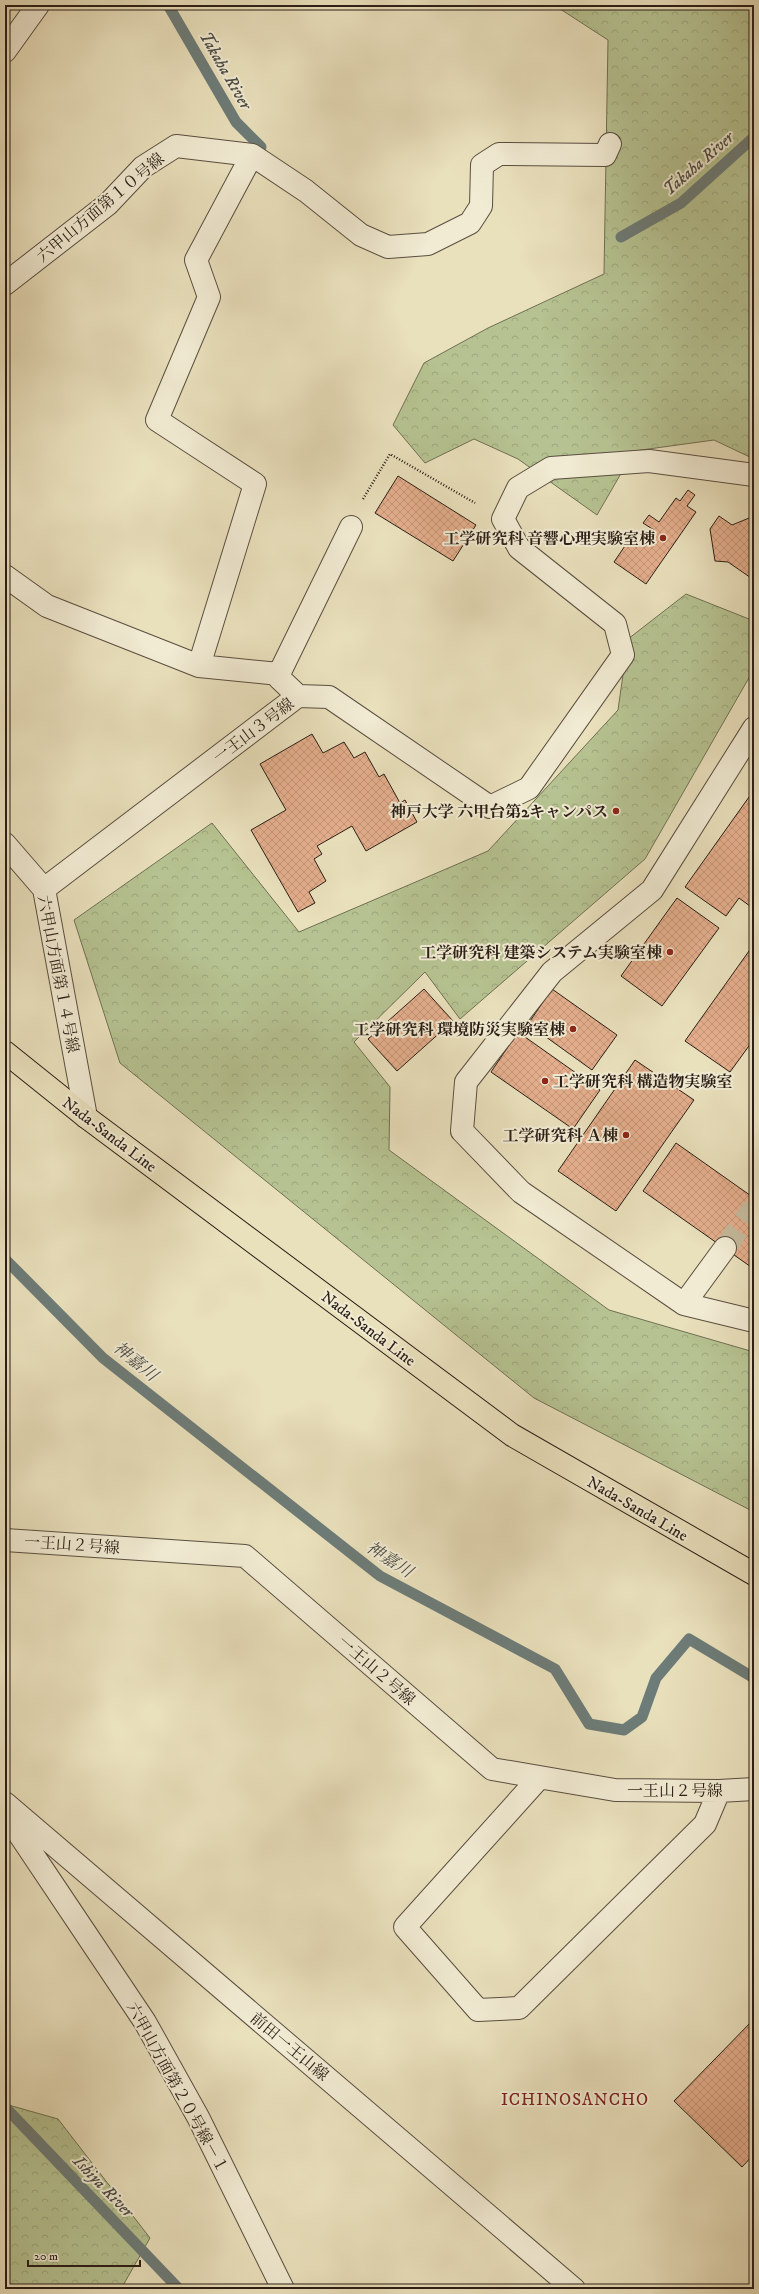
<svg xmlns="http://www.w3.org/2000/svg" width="759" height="2294" font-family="'IM FELL DW Pica','Noto Serif JP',serif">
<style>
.forest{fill:url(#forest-crowns);stroke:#707054}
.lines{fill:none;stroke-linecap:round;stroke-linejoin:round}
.stream{stroke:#6d7c78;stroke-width:11}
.building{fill:url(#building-cross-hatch);stroke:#2a1e16}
.minor-tunnel{stroke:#c3b99b;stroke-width:22;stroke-dasharray:22 11;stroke-linecap:butt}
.minor-casing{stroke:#5a4e40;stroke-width:24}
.major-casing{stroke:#2a1e16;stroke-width:24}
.path{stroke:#2a1e16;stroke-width:2.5;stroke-dasharray:1 2;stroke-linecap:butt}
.minor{stroke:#f1ebd3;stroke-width:22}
.major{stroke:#e9e0bc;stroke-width:22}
.poi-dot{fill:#8f2418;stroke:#f1ebd3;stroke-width:1.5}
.labels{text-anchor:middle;stroke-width:4;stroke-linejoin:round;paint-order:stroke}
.street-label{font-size:16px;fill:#2a1e16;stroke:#f1ebd3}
.poi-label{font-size:16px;font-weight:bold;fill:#2a1e16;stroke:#f1ebd3;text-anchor:end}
.water-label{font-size:17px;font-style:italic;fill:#4c4d47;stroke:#f1ebd3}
.neighbourhood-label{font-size:17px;letter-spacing:1px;fill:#7a1f14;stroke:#f1ebd3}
</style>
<defs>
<pattern id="forest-crowns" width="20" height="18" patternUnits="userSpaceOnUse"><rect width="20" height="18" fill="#b6c291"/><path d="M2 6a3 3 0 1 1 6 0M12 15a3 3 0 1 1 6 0" fill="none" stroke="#9da67c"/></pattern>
<pattern id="building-cross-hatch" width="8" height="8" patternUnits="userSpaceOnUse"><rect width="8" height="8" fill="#e4ae8c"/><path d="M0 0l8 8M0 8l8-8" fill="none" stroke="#c49578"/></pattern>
</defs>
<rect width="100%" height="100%" fill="#e9e0bc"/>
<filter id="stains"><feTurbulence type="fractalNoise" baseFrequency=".005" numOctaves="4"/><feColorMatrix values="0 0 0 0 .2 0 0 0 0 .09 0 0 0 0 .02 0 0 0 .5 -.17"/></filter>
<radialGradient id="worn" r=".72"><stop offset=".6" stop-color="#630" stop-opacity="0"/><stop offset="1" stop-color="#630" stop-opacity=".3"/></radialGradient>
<path class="forest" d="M554 5H754V459L714 440 634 451 597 515 518 459 474 439 425 463 393 425 424 363 488 328 604 274 608 40Z
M686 594 754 621V669L645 859 460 1019 425 972 354 1042 390 1087 389 1150 609 1310 754 1352V1512L534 1398 120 1063 74 920 212 823 299 932 488 851 618 710 628 639Z
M5 2104 58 2119 150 2238 121 2289H5Z"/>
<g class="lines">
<path class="stream" d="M168 5 236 122 261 147
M621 237 681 203 754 137
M5 1259 103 1358 380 1576 555 1669 589 1724 624 1730 642 1717 656 1678 689 1639 754 1678
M5 2107 179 2289"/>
</g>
<path class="building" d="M398 476 476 525 453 561 375 513Z
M688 490 695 495 687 506 696 512 646 584 614 562 631 537 638 541 642 535 647 539 654 530 643 523 649 515 659 522 676 498 680 501Z
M719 516 732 525 754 516V580L728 562 715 561 710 529Z
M312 734 323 753 344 742 354 758 365 752 379 777 384 774 400 803 405 800 417 822 366 851 352 826 317 846 322 854 314 859 326 881 309 892 315 903 298 912 251 830 286 810 260 764Z
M754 790V909L739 898 726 916 685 887Z
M677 898 719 928 662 1006 621 976Z
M754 944V1039L730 1072 685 1041Z
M424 989 453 1021 397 1071 368 1039Z
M552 989 617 1035 592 1070 528 1024Z
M518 1032 600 1090 573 1129 491 1072Z
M635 1060 694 1100 616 1211 558 1171Z
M676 1143 754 1198V1269L643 1191Z
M754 2019V2154L742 2167 674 2101Z"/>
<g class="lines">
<path class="minor-tunnel" d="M725 1248 754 1207"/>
<g class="minor-casing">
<path id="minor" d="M5 51 38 5
M5 284 108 204 143 167 176 146 252 155 306 191 361 235 388 247 428 244 470 223 481 206 482 165 499 154 605 155 610 144
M5 576 47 606 199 666 279 674V678L298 696 44 889
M199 666 255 484 157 420 209 297 196 260 252 155
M279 674 351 527
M298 696 329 697 490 807 529 788 623 655 615 624 519 548 503 519 518 488 551 468 649 461 754 475
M754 728 652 890 552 972 466 1082 462 1131 521 1192 684 1304 754 1321
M5 844 44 889 86 1117
M684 1304 725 1248
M5 1540 245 1556 492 1769 615 1790 719 1791 754 1789
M540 1777 405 1927 478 2010 519 2008 705 1824 719 1791
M5 1803 574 2289
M5 1813 145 2022 198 2117 283 2289"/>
</g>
<g class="major-casing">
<path id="major" d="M5 1052 86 1117 512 1435 754 1574"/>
</g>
<path class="path" d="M363 499 390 454 475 503"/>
<use href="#minor" class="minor"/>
<use href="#major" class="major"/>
</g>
<g class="poi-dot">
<circle cx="663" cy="538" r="4"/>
<circle cx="616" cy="811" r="4"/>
<circle cx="670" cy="952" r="4"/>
<circle cx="573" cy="1029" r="4"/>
<circle cx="545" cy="1081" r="4"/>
<circle cx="626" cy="1135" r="4"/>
</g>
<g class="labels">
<g class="street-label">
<text transform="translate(100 207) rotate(-40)" y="6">六甲山方面第１０号線</text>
<text transform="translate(253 730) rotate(-37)" y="6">一王山３号線</text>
<text transform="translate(59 974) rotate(79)" y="6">六甲山方面第１４号線</text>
<text transform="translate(110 1134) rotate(37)" y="6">Nada-Sanda Line</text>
<text transform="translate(369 1328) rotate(37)" y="6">Nada-Sanda Line</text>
<text transform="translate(638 1508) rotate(30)" y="6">Nada-Sanda Line</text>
<text transform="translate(72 1544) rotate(4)" y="6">一王山２号線</text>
<text transform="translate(377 1670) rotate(41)" y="6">一王山２号線</text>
<text x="675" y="1796">一王山２号線</text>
<text transform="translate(290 2046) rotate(40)" y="6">前田一王山線</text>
<text transform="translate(178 2087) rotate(61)" y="6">六甲山方面第２０号線－１</text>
</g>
<g class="poi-label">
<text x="655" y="544">工学研究科 音響心理実験室棟</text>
<text x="608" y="817">神戸大学 六甲台第2キャンパス</text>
<text x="662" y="958">工学研究科 建築システム実験室棟</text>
<text x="565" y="1035">工学研究科 環境防災実験室棟</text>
<text x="553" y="1087" text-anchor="start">工学研究科 構造物実験室</text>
<text x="618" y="1141">工学研究科 Ａ棟</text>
</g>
<g class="water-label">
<text transform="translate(226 70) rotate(60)" y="6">Takaha River</text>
<text transform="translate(698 163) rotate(-41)" y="6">Takaha River</text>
<text transform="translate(136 1361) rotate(39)" y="6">神嘉川</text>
<text transform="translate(390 1559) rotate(33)" y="6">神嘉川</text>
<text transform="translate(104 2186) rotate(46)" y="6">Ishiya River</text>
</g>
<g class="neighbourhood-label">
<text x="575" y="2105">ICHINOSANCHO</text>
</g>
</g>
<rect width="759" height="2294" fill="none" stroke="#e9e0bc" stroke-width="20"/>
<rect x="6" y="6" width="747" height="2282" fill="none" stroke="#2a1e16" stroke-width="2"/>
<rect x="10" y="10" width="739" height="2274" fill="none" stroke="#2a1e16"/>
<path d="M28 2260v6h112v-6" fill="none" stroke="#2a1e16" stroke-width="2"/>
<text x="34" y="2260" font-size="12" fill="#2a1e16" stroke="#f1ebd3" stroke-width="3" paint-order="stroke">20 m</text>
<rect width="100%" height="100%" filter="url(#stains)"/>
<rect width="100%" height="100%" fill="url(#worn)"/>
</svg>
